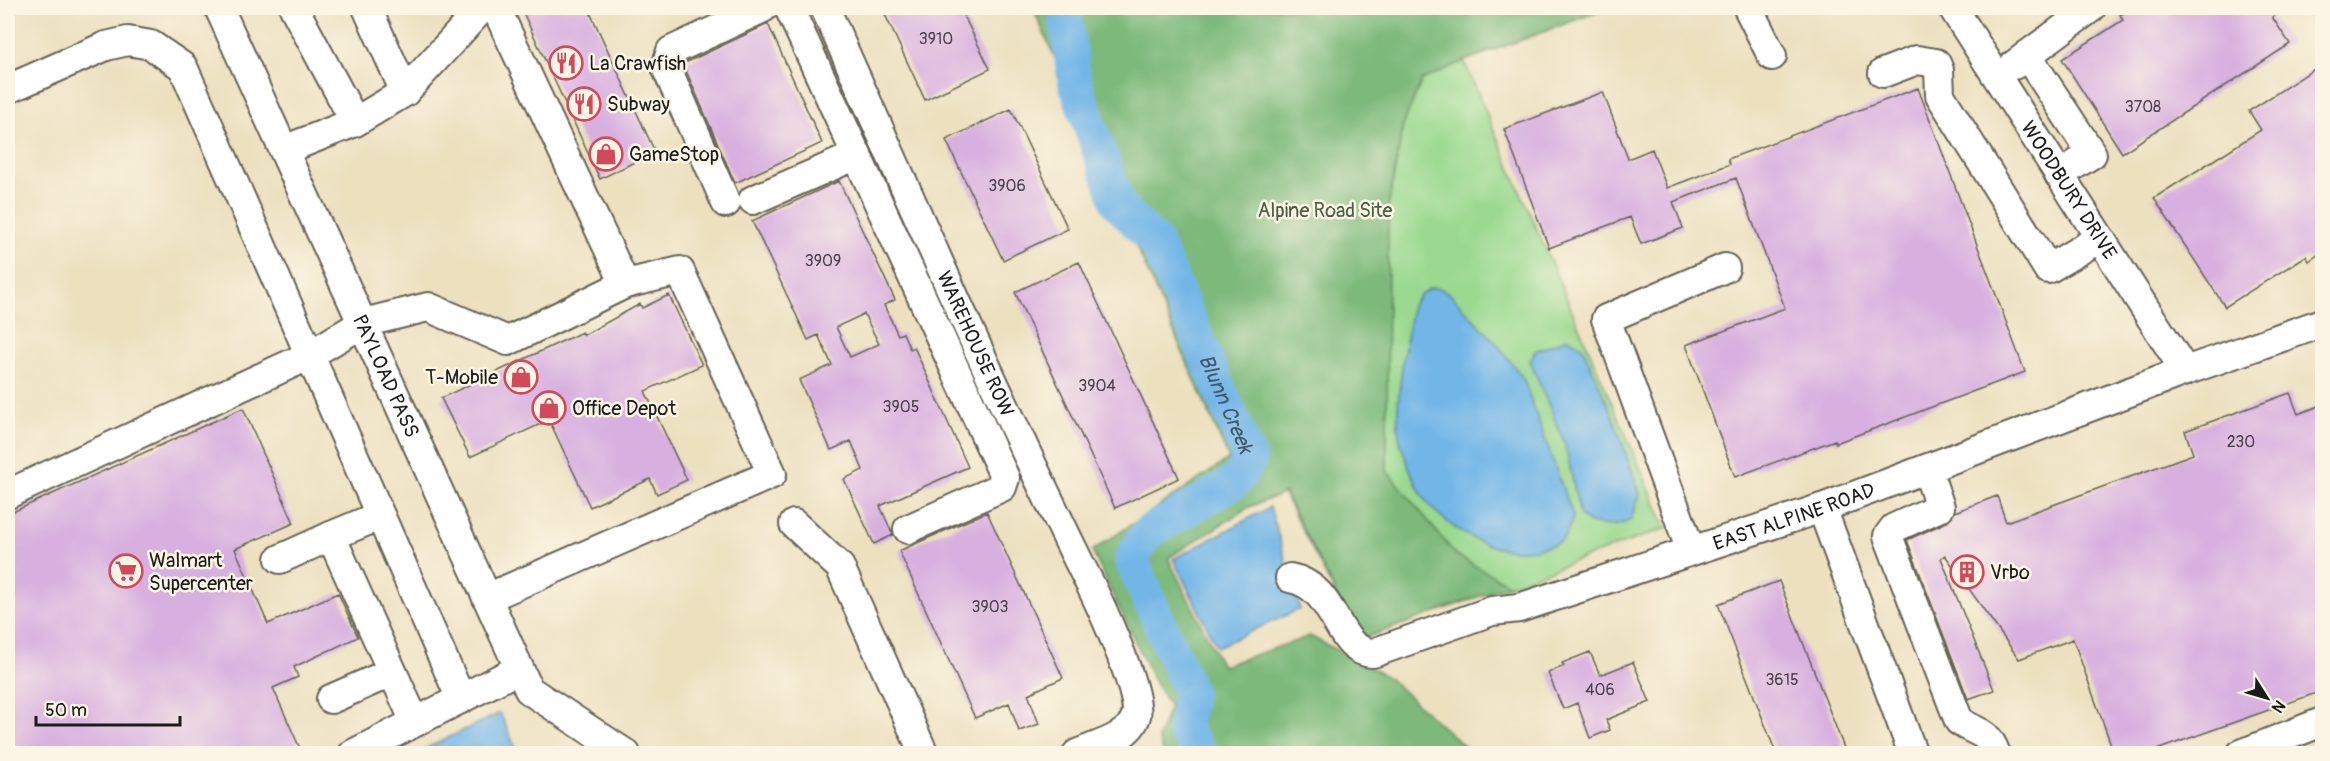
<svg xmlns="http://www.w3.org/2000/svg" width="2330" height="761" font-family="Pangolin,sans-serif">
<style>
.green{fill:#9ad98f;stroke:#5b7a56;stroke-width:1.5}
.forest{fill:#7bb97a;stroke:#4c6a4b;stroke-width:1.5}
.water{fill:#72b6e8;stroke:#476982;stroke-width:1.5}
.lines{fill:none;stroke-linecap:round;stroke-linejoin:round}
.river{stroke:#72b6e8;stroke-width:34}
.building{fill:#d8b0e0;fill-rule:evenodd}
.minor-casing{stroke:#656155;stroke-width:32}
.minor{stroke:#fff;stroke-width:28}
.labels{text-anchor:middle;stroke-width:5;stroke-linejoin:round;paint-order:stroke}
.number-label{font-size:16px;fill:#4b414d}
.poi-label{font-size:20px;fill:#1c1c1c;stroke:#fcf5e5;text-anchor:start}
.street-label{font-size:20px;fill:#1c1c1c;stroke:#fcf5e5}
.park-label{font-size:20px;fill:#485e44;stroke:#fcf5e5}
.water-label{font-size:21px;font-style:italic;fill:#3e5a6e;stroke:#fcf5e5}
</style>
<rect width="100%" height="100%" fill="#fcf5e5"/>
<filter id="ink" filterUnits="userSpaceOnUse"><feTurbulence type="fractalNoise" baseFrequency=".0167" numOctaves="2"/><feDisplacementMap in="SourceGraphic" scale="12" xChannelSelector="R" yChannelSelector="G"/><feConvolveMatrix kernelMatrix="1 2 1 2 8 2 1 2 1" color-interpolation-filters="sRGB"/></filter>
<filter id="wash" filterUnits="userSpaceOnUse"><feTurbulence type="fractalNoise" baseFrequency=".008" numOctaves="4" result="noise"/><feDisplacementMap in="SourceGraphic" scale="24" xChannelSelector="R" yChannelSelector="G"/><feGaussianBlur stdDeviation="1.35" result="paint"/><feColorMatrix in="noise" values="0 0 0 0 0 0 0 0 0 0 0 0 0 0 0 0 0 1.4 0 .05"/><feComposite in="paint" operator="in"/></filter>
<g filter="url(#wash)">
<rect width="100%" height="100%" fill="#ece0bf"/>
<path class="green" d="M1033 8H1608L1464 61 1666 528 1359 640Z"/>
<path class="forest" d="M1033 8H1608L1464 61 1422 80 1404 122 1388 208 1387 471 1456 555 1510 585 1359 640 1285 493 1249 507 1168 558 1222 666 1310 636 1386 676 1472 753H1163L1158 738 1170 706 1155 683 1092 551 1229 459Z"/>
<path class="water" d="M1431 288H1439L1449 293 1497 344 1523 378 1573 516C1570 525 1568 535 1561 541 1558 544 1549 545 1544 547 1505 558 1465 540 1437 513 1418 496 1409 468 1401 445 1391 414 1407 339 1412 305L1421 294Z
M1568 338 1582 346 1612 414 1640 494 1631 520C1617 527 1591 529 1580 515L1565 444 1530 361 1535 351Z
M1270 507 1300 609 1217 647 1173 559Z
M500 713 518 753H426L424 749Z"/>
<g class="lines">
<path class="river" id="s1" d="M1064 8 1075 83 1118 204 1156 243 1250 459 1236 481 1147 533 1131 559 1190 692 1184 730 1201 754"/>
</g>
<g id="blocks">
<path class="building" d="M521 8H588L655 152 600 179Z
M882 8H960L990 69 925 100Z
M2132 8H2287L2272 17 2290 44 2122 153 2062 59 2123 20 2120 15Z
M768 24 822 143 735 183 684 66 685 63Z
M2322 64V252L2309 261 2306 256 2225 307 2154 198 2261 130 2249 111Z
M1918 88 2025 372 1836 443 1835 440 1735 477 1686 345 1785 308 1736 178 1673 202 1683 228 1641 244 1630 217 1549 248 1504 129 1603 92 1628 159 1652 149 1667 188 1730 164 1728 159Z
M1011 109 1068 229 1003 260 946 140Z
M839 181 895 300 884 305 898 335 903 333 910 349 914 347 968 467 880 506 893 535 874 544 844 479 863 470 851 441 831 450 799 380 832 365 818 335 808 340 752 221ZM864 314 879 344 850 357 836 327Z
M1079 262 1179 478 1115 508 1015 292Z
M669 295 702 365 645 391 687 480 657 494 650 479 590 507 549 420 470 457 441 398 582 332 584 335 640 304 642 308Z
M2290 393 2298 414 2322 405V691L2148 753H2114L2073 639 2019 659 1945 555 1941 558 1994 690 1968 699 1907 540 1947 522 1955 512 1997 496 2006 522 2193 454 2185 431Z
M243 408 294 523 235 549 268 624 338 593 358 637 294 667 298 677 273 688 302 753H8V514Z
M987 512 1063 678 1028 694 1039 724 1019 731 1009 703 975 718 899 551Z
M1779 581 1846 753H1776L1718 604Z
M1590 652 1600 675 1633 662 1650 702 1606 720 1610 730 1590 738 1577 703 1563 709 1548 673 1564 666 1562 663Z"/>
</g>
</g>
<g filter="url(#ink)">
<use href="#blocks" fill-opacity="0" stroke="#656155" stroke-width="1.5"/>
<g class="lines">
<g class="minor-casing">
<g id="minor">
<path id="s2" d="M219 8 529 690 626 754"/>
<path d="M294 8 355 122"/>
<path d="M367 8 405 92"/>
<path d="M789 8 1005 478 1002 487 908 529"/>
<path id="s3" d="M825 8C909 195 991 384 1082 568 1095 593 1143 694 1136 716 1129 739 1096 745 1077 754"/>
<path d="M1748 8 1772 56"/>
<path id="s4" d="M1953 8 2185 371"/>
<path d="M2027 55 2092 154 2059 175"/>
<path d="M2014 65 2091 8"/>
<path d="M1883 73 1917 60 1936 63 1939 70 1940 95 2048 269 2100 238"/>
<path d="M8 89 106 46 128 41 151 45 183 67 461 699"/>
<path d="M284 150 355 122 405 92 482 8"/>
<path d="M753 200 857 155"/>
<path d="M726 203 666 67 671 51 763 8"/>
<path d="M1927 469 1940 507 1894 528 1888 536 1959 721C1978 735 1986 728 1996 754"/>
<path d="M8 494 308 356 363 323 428 307 508 341 625 284 496 8"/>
<path d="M1822 508 1913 754"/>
<path d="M379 516 331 536 415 722"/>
<path d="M794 524 840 567 924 754"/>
<path d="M1691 551 1606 319 1725 268"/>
<path d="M280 559 331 536"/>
<path id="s5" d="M1290 578C1339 587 1333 651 1373 653L1492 611 1519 608 1822 508 2185 371 2322 323"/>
<path d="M487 598 772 474 680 271 625 284"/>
<path d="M331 699 392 672"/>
<path d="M353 754 519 669"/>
<path d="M2241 754 2322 722"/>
</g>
</g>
<use href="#minor" class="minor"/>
</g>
</g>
<defs>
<g id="restaurant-ring" transform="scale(1.725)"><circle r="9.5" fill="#fcf5e5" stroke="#d1495b" stroke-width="1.5"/><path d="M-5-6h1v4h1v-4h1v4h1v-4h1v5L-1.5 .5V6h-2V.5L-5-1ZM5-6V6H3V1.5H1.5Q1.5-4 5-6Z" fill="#d1495b"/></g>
<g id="shop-ring" transform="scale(1.725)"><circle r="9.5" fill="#fcf5e5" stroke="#d1495b" stroke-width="1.5"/><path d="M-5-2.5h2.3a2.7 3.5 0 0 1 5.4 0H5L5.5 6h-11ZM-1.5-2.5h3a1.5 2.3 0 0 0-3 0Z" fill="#d1495b"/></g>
<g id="supermarket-ring" transform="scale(1.725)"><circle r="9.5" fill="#fcf5e5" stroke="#d1495b" stroke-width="1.5"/><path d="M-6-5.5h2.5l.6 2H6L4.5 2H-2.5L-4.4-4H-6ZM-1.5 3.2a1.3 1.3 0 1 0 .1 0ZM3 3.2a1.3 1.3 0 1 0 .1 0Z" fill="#d1495b"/></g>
<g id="building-ring" transform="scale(1.725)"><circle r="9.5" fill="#fcf5e5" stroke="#d1495b" stroke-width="1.5"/><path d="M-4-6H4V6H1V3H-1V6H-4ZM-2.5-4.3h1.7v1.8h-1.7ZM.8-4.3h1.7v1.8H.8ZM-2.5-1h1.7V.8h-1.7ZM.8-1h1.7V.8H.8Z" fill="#d1495b"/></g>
</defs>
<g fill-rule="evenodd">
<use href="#restaurant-ring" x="566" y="63"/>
<use href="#restaurant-ring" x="584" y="104"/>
<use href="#shop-ring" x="606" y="154"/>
<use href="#shop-ring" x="521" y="377"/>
<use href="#shop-ring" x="549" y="408"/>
<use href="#supermarket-ring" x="126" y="571"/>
<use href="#building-ring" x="1967" y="572"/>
</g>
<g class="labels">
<g class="number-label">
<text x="936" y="44">3910</text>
<text x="2143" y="112">3708</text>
<text x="1007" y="191">3906</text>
<text x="823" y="266">3909</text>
<text x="1097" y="391">3904</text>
<text x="901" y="412">3905</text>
<text x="2241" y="447">230</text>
<text x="990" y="612">3903</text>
<text x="1782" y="685">3615</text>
<text x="1600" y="695">406</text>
</g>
<g class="poi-label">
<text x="589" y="70">La Crawfish</text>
<text x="607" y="111">Subway</text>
<text x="629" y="161">GameStop</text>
<text x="498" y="384" text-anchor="end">T-Mobile</text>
<text x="572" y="415">Office Depot</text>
<text x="149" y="567">Walmart<tspan x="149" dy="23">Supercenter</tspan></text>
<text x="1990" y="579">Vrbo</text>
</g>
<g class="street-label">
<text dy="7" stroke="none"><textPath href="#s4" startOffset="216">WOODBURY DRIVE</textPath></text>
<text dy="7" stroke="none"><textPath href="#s3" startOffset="368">WAREHOUSE ROW</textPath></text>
<text dy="7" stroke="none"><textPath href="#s2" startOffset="404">PAYLOAD PASS</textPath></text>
<text dy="7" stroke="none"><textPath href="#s5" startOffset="560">EAST ALPINE ROAD</textPath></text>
</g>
<g class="park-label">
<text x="1325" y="217">Alpine Road Site</text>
</g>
<g class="water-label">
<text dy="7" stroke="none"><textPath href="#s1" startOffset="434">Blunn Creek</textPath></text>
</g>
</g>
<rect width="2330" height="761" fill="none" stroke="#fcf5e5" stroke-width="30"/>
<g transform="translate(2267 698) rotate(127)" stroke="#fcf5e5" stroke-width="4.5" paint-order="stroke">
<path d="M0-4.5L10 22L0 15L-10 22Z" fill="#1c1c1c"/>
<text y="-9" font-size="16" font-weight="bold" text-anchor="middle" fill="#1c1c1c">N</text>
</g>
<path d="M36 716v9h144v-9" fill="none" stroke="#1c1c1c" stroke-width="3"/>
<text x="45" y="716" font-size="18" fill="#1c1c1c" stroke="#fcf5e5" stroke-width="4.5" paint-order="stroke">50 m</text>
</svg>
